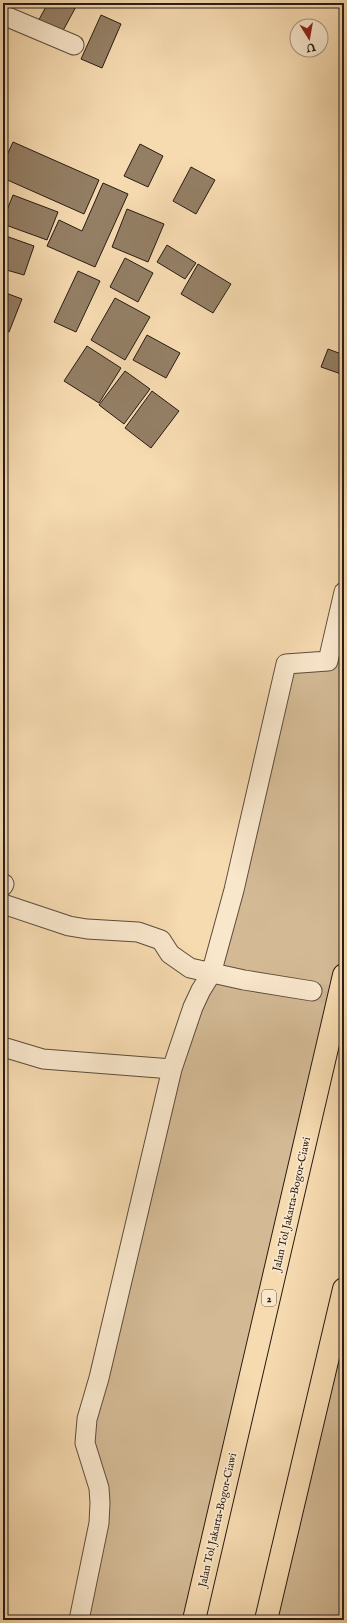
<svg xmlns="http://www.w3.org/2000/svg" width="347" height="1623" font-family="'IM FELL English',serif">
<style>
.green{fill:#d3ba95;stroke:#7e6b54}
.building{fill:#947f65;stroke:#291c14}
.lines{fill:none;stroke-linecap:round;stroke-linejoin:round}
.minor-tunnel{stroke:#cdb491;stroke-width:19;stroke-dasharray:19 10;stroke-linecap:butt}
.minor-casing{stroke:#5c4c3b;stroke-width:21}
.motorway-casing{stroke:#291c14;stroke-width:24}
.minor{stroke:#f9e7cc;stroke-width:19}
.motorway{stroke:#f6dab0;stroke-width:22}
.labels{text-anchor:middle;stroke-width:3.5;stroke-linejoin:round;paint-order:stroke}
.shield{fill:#f9e7cc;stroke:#67594b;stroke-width:1}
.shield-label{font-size:10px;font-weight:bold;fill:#291c14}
.street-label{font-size:11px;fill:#291c14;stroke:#f9e7cc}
</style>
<rect width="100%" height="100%" fill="#f6dab0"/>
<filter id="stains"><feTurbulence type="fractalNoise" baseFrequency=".005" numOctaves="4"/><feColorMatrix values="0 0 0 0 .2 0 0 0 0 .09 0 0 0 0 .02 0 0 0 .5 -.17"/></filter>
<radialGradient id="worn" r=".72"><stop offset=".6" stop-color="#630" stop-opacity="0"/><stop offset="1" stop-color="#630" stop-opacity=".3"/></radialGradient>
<path class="green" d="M344 591V975L194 1620H79L99 1523 85 1443 193 1007 286 664 328 661Z
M344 1289V1620H266Z"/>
<path class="building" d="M37 3H46L44 7Z
M48 3H78L59 38 36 25Z
M101 15 121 24 102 68 81 59Z
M13 142 99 180 84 214 3 178V164Z
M140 144 163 156 148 187 124 176Z
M191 167 215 180 196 214 173 201Z
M103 183 128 194 95 267 47 246 59 220 82 231Z
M13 195 58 212 47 240 3 224V220Z
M127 209 164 224 148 262 112 247Z
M3 235 34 246 24 275 3 269Z
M167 245 196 263 185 279 157 262Z
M125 258 153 273 138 302 110 287Z
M198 264 231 284 213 313 181 294Z
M78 271 100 281 76 332 54 322Z
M3 292 22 299 9 332 3 330Z
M115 298 150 317 125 360 91 340Z
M147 335 180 353 166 378 133 360Z
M87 346 121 368 99 403 64 381Z
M328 349 344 355V375L321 367Z
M125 371 150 389 124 424 99 405Z
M152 391 179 411 151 448 125 428Z"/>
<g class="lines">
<path class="minor-tunnel" d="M312 991 344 999"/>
<g class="minor-casing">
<path id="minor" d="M3 15 74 45
M3 886 4 884
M3 904 69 926 87 929 138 932 161 940 170 954 190 968 244 980 312 991
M3 1047 43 1059 172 1069
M79 1620 99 1523 100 1503 99 1488 85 1443 87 1419 99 1378 172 1069 193 1007 201 990 211 974 234 890 286 664 328 661 344 592"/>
</g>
<g class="motorway-casing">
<path id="motorway" d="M194 1620 344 975
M266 1620 344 1289"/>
</g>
<use href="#minor" class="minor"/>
<use href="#motorway" class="motorway"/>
</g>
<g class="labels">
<rect class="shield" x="262" y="1290" width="14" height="16" rx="3"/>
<g class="shield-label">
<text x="269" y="1302">2</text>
</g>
<g class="street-label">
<text transform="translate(291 1204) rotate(-77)" y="4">Jalan Tol Jakarta–Bogor–Ciawi</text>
<text transform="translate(217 1520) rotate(-77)" y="4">Jalan Tol Jakarta–Bogor–Ciawi</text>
</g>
</g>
<rect width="347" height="1623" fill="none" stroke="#f6dab0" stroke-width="16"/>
<rect x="4" y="4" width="339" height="1615" fill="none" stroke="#291c14" stroke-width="2"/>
<rect x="8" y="8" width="331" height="1607" fill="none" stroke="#291c14"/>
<g transform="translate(309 38) rotate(169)"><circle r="19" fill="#f9e7cc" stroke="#a69682"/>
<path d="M0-3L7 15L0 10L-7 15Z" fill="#8f2418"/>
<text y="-6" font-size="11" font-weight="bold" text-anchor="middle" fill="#291c14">U</text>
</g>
<rect width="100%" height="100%" filter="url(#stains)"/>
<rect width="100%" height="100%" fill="url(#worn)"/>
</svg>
